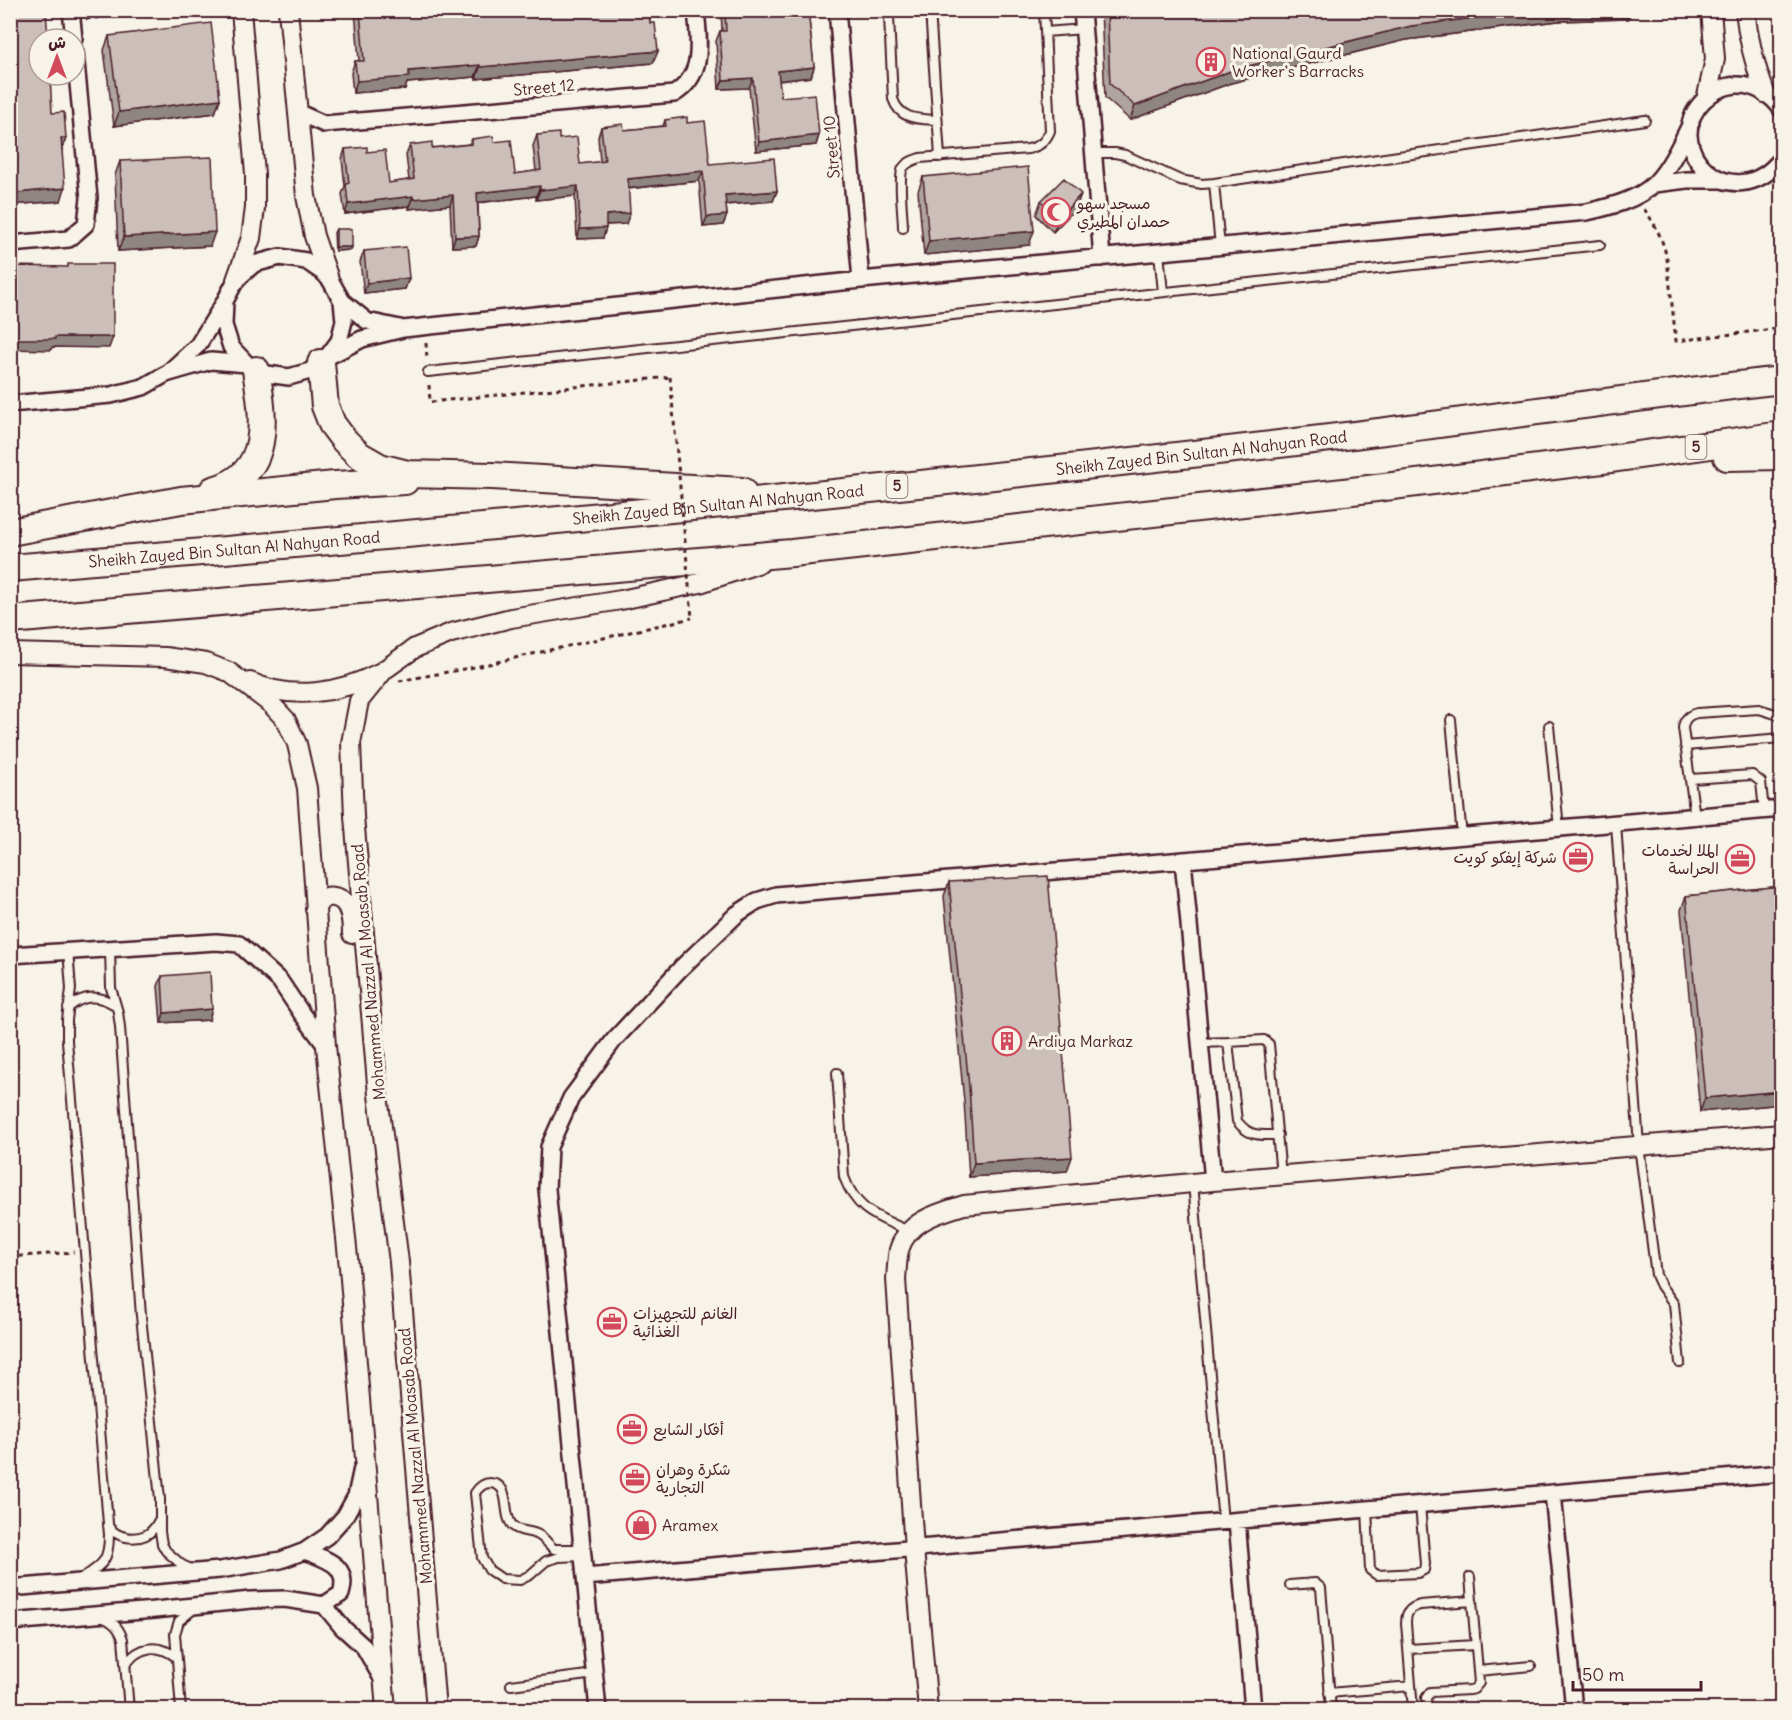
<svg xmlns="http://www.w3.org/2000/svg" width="1792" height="1720" font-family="Delius,'Playpen Sans Arabic',sans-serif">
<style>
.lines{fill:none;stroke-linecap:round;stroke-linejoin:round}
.service-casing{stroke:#4a1f2b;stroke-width:12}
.minor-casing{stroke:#4a1f2b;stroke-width:20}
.tertiary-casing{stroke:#4a1f2b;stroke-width:22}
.motorway-casing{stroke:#4a1f2b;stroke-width:30}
.path{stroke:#4a1f2b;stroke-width:3;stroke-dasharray:4.5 4.5;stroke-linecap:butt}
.service{stroke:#f7f3e8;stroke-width:8}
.minor{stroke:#f7f3e8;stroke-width:15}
.tertiary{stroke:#f7f3e8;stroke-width:18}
.motorway{stroke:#f7f3e8;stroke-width:26}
.path-bridge{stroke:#4a1f2b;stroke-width:3;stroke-dasharray:4.5 4.5;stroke-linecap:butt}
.wall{fill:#afa49f;stroke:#4a1f2b;stroke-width:1.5}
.shaded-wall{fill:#8f8682;stroke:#4a1f2b;stroke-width:1.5}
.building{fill:#ccbfb9;stroke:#4a1f2b;stroke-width:1.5}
.labels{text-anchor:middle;stroke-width:6;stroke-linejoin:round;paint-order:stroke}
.shield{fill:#f7f3e8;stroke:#7e5f64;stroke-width:1.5}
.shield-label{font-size:15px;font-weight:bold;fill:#4a1f2b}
.poi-label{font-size:16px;fill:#4a1f2b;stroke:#f7f3e8;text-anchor:start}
.street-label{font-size:16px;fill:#4a1f2b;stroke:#f7f3e8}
</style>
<rect width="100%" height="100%" fill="#f7f3e8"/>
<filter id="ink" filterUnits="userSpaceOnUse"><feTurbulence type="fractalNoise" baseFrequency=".0167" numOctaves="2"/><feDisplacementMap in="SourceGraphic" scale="12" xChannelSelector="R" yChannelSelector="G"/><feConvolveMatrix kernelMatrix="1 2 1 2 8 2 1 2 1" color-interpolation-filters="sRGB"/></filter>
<g filter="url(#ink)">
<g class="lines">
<g class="service-casing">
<path id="service" d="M890 10 889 17 893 99C900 120 919 119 937 120
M930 10 940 157
M1045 32 1084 29
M1094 153H1115L1125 155 1180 180 1202 184 1214 183 1645 120
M1214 183 1220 247
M903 228C903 216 898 177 903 168 907 162 914 160 920 158L1028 149C1040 146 1045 142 1050 131L1044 10
M1159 253 1163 292
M428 372 1600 245
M1451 720 1462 837
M1549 726 1559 828
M1685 746 1782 738
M1690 779 1752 775 1761 782 1764 811
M1782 782V796
M1695 817 1683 728C1684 719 1688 715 1697 713L1759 709 1782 716
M1616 824 1639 1146 1656 1275 1661 1286 1674 1304 1680 1363
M110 948 111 988 118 1012 120 1027 141 1316 160 1499V1532L162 1544 166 1551 182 1565 191 1569
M68 950 71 989 67 1020V1041L109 1535C109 1562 102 1565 81 1579
M68 1008C83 995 98 994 115 1005
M1200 1043 1228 1042
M837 1073 844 1177C857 1212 877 1216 908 1231
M1278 1135C1259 1135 1249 1137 1237 1121L1228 1042 1264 1040 1269 1044 1281 1176
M1193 1183 1223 1522
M1367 1509 1370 1570 1377 1575 1418 1573 1424 1570 1425 1564 1420 1505
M108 1526C116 1537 133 1541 146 1535 152 1532 156 1526 159 1520
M582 1549H554C549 1545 545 1539 540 1536 532 1530 520 1533 513 1526 501 1515 513 1484 490 1483 483 1483 479 1487 475 1493L482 1558 489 1570 502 1579 520 1580 530 1575 546 1561 559 1557 583 1556
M1290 1585 1315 1583 1321 1588 1331 1710
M102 1617C114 1622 119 1628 123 1639L129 1710
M1408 1649 1475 1645
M126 1664C139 1646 158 1643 176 1657
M1478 1671 1531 1666
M511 1685 595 1674
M1329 1693 1411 1686
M181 1710 175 1634 179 1621 195 1608
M1413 1710 1406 1623C1406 1613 1409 1608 1420 1605L1472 1601
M1427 1710 1426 1698 1430 1692 1470 1690 1474 1689 1479 1683 1470 1577"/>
</g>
<g class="minor-casing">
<path id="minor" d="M71 10 74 39
M837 10 861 280
M1082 10 1102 258
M1782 110C1772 95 1755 84 1736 85 1724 86 1711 92 1703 101 1658 147 1732 222 1782 158
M297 112 324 124 674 94C705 75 699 42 696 10
M1654 184 1687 180H1719
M10 244 69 239 86 224 89 198 75 52
M342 301 367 321 400 328
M327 357 339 341 344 321 342 301 328 276 306 261 280 257 254 264 236 280 225 301 224 325 231 347 247 364 267 374 289 377 310 371 327 357 362 339 403 329 861 280 1587 212C1609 207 1638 200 1655 183 1671 166 1681 143 1691 123
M170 371 198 345 224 303
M10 404 111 395 143 387 166 374 211 361 247 364
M1183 860 1213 1181
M10 955 216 942 239 944 280 981 302 1014 326 1046
M1553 1493 1574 1710
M1237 1521 1253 1710
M305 1551C327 1560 350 1565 341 1594L324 1605
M585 1577 1782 1473
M10 1588 220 1570 281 1560 305 1551 327 1536 345 1516 356 1496 362 1468
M10 1622 155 1610 251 1600 285 1599 324 1605 342 1627 364 1647 383 1680
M598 1710 547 1189 549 1147 571 1098 614 1040 681 968 737 914 757 901 776 895 797 893 1782 809"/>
</g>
<g class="tertiary-casing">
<path id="tertiary" d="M288 10 306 196 314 236 328 276
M1745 10C1748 39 1755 66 1765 93
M1707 96 1715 59 1711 10
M236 280 251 238 255 208V174L241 10
M10 653 165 657 206 663 229 672 271 704 286 720 297 744 307 788 326 1046 349 1267 386 1710
M250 682C292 701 340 693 379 673
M315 909C320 901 324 895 334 897 350 899 352 921 352 934
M436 1710 399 1262 378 1095 354 816 351 743 359 701 384 670 415 648 451 633 511 618 621 600 700 583 760 563
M928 1710 914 1549 896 1279C897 1269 897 1259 899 1250 907 1221 938 1213 964 1205L1213 1181 1782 1134"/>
</g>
<g class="motorway-casing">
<g id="motorway">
<path d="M321 363 325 406 332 424 344 440 359 455 380 467 408 474 492 476 742 491"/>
<path d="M1727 457 1782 456"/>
<path d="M213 490C273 474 264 418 256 370"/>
<path d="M10 532 181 500 335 485 405 481"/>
<path id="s1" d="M10 568C454 532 896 490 1338 437 1486 419 1633 397 1782 380"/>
<path d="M10 620 792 553 1344 492 1610 459 1782 435"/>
</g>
</g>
<path class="path" d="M86 19 171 10
M1644 209C1656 225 1663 240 1667 259L1676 341 1782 328
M426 343 427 360
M429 385 430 402 670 377
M399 681 475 667 692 618
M10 1257 74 1252"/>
<use href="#service" class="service"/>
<use href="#minor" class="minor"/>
<use href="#tertiary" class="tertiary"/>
<use href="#motorway" class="motorway"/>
<path class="path-bridge" d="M670 377 692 618"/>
</g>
<path class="wall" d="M10 10 52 113 66 138 62 149 61 201 11 205Z
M355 10H649L650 23 658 51 653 63 476 79 475 77 407 83 405 89 353 93 351 73 355 61H359Z
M721 10H808L814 67 811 77 779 81 781 97 819 135 816 145 756 151 749 88 719 89 716 41 720 31H722Z
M1101 10H1634L1627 19 1558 21 1406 40 1231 83 1130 120 1105 98Z
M109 36 220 99 215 113 114 126 104 50Z
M665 120 687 123 710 164 777 191 773 201 726 205 727 215 723 225 703 227 699 181 628 189 626 224 606 225 603 238 577 239 575 196 536 200V196L478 203 479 236 476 246 452 247 450 205 409 209V206L345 214 342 194 345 186 342 159 345 149 367 152 389 183 409 180 406 155 410 145 432 148 469 144 472 139 494 142 515 174 536 171 533 146 537 135 559 139 580 164 600 162 598 137 601 127 624 130 663 126Z
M120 161 210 246 118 251 115 175Z
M923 177 1029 245 924 255 918 191Z
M1041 201 1076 208 1053 232 1036 215Z
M336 229 351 250 335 251 334 233Z
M364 251 409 278 405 289 364 293 360 262Z
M949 882 1067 1171 969 1177 964 1101 944 896Z
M1782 886V1104L1700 1112 1681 910 1686 896Z
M162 976 209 1020 161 1023 158 986Z"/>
<path class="shaded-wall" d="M1535 10H1634L1627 19 1558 21 1406 40 1231 83 1130 120 1135 106 1236 69 1411 26Z
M658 51 653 63 476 79 480 67Z
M480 65 475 77 407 83 405 89 353 93 357 81 409 71Z
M814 67 811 77 775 81 778 71Z
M753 78 749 88 719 89 723 80Z
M220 99 215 113 114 126 119 112Z
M819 135 816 145 756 151 759 142Z
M61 138H66L62 151Z
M703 171 699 181 624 189 628 179Z
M15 181 10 193V182Z
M540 186 536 196 474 203 477 193Z
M578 186 575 196 536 200 540 190Z
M65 188 61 201 11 205 16 193Z
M777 191 773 201 722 205 725 195Z
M1081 194 1076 208 1053 232 1059 218Z
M453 195 450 205 409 209 413 199Z
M413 196 409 206 345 214 348 204Z
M630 213 626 224 602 225 606 215Z
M727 215 723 225 703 227 707 217Z
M606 228 603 238 577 239 580 229Z
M1034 231 1029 245 924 255 929 241Z
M215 232 210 246 118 251 124 237Z
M479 236 476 246 452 247 455 237Z
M336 247H352L351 250 335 251Z
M409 278 405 289 364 293 367 283Z
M55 337H113L109 348 52 347 51 350 10 349V339Z
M212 1009 209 1020 161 1023 164 1013Z
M1782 1091V1104L1700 1112 1705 1098Z
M1072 1157 1067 1171 969 1177 974 1163Z"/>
<path class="building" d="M10 10H46L48 39H39V75H50L52 113 64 112 66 138H61L65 188 16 193 15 181 10 182V133L13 132 12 116H15L10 48Z
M360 10H649L650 23H655L658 51 480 67V65L409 71V77L357 81 355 61H364Z
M725 10H808L814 67 778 71 781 97 815 94 819 135 759 142 753 78 723 80 720 31H726Z
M1107 10H1535L1411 26 1236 69 1135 106 1110 84Z
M211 23 220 99 119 112 109 36Z
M687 117V123L705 121 710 164 774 158 777 191 725 195 727 215 707 217 703 171 628 179 630 213 606 215V228L580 229 578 186 540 190V186L477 193 479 236 455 237 453 195 413 199V196L348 204 346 184 349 183 345 149 367 147V152L385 150 389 183 414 179 410 145 432 142V148L472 144V139L493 136 494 142 511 140 515 174 541 170 537 135 559 133V139L577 137 580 164 605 161 601 127 623 124 624 130 666 126 665 120Z
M212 157 215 232 124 237 120 161Z
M1028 167 1034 231 929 241 923 177Z
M1064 178 1081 194 1059 218 1041 201Z
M336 229H352V247H336Z
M406 247 409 278 367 283 364 251Z
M68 264H113V337H55V339H10V266L68 267Z
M1048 876 1072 1157 974 1163 969 1087 949 882Z
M1782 886V1091L1705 1098 1686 896Z
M210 972 212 1009 164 1013 162 976Z"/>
</g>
<defs>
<g id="building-ring" transform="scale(1.5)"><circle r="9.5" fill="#f7f3e8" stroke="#d1495b" stroke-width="1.5"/><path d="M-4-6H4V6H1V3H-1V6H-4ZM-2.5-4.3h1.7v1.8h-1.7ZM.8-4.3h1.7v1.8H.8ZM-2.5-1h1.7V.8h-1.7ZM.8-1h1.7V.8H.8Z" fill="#d1495b"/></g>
<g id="mosque-ring" transform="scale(1.5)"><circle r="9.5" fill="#f7f3e8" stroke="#d1495b" stroke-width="1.5"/><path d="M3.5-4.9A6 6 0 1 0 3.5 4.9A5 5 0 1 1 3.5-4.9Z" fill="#d1495b"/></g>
<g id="office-ring" transform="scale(1.5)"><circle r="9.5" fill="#f7f3e8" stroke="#d1495b" stroke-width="1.5"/><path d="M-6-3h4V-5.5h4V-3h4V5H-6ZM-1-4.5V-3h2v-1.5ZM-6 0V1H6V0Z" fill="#d1495b"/></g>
<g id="shop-ring" transform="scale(1.5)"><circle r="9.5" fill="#f7f3e8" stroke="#d1495b" stroke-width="1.5"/><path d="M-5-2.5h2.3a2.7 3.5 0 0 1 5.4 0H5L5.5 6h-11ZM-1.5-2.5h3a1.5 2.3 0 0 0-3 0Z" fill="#d1495b"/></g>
</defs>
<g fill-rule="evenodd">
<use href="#building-ring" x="1211" y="62"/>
<use href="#mosque-ring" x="1056" y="212"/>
<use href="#office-ring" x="1578" y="857"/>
<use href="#office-ring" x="1740" y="859"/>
<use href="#building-ring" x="1007" y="1041"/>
<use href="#office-ring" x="612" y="1322"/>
<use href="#office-ring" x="632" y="1429"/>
<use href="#office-ring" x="635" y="1478"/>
<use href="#shop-ring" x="641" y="1525"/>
</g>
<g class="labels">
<g class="shield">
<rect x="1685.5" y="435" width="21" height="24" rx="4.5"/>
<rect x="886.5" y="474" width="21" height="24" rx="4.5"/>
</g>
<g class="shield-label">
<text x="1696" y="452">5</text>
<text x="897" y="491">5</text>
</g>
<g class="poi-label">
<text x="1232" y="59">National Gaurd<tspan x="1232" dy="18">Worker's Barracks</tspan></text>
<text x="1077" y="209">مسجد سهو<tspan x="1077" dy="18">حمدان المطيري</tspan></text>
<text x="1719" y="856" text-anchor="end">الملا لخدمات<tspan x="1719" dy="18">الحراسة</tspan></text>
<text x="1557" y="863" text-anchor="end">شركة إيفكو كويت</text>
<text x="1028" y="1047">Ardiya Markaz</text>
<text x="633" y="1319">الغانم للتجهيزات<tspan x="633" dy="18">الغذائية</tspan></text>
<text x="653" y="1435">أفكار الشايع</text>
<text x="656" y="1475">شكرة وهران<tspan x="656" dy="18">التجارية</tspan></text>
<text x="662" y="1531">Aramex</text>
</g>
<g class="street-label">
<text transform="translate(544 87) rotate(-5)" y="6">Street 12</text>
<text transform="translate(831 147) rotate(-95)" y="6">Street 10</text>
<text dy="6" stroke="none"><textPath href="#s1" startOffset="1197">Sheikh Zayed Bin Sultan Al Nahyan Road</textPath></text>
<text dy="6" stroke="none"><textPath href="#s1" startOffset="711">Sheikh Zayed Bin Sultan Al Nahyan Road</textPath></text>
<text dy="6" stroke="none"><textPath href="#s1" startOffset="225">Sheikh Zayed Bin Sultan Al Nahyan Road</textPath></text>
<text transform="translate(368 972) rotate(-95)" y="6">Mohammed Nazzal Al Moasab Road</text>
<text transform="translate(415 1456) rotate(-95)" y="6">Mohammed Nazzal Al Moasab Road</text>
</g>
</g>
<rect width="1792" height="1720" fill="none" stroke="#f7f3e8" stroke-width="36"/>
<rect x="18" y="18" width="1756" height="1684" fill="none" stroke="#4a1f2b" stroke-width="2" filter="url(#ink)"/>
<g transform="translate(57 57)"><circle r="28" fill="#f7f3e8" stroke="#b29e9c" stroke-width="1.5"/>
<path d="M0-4.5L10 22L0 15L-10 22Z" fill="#d1495b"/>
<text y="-9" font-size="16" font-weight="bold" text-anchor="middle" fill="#4a1f2b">ش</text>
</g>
<path d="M1573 1681v9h128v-9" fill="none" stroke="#4a1f2b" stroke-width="3"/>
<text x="1582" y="1681" font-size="18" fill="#4a1f2b" stroke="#f7f3e8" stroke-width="4.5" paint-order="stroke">50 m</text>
</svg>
